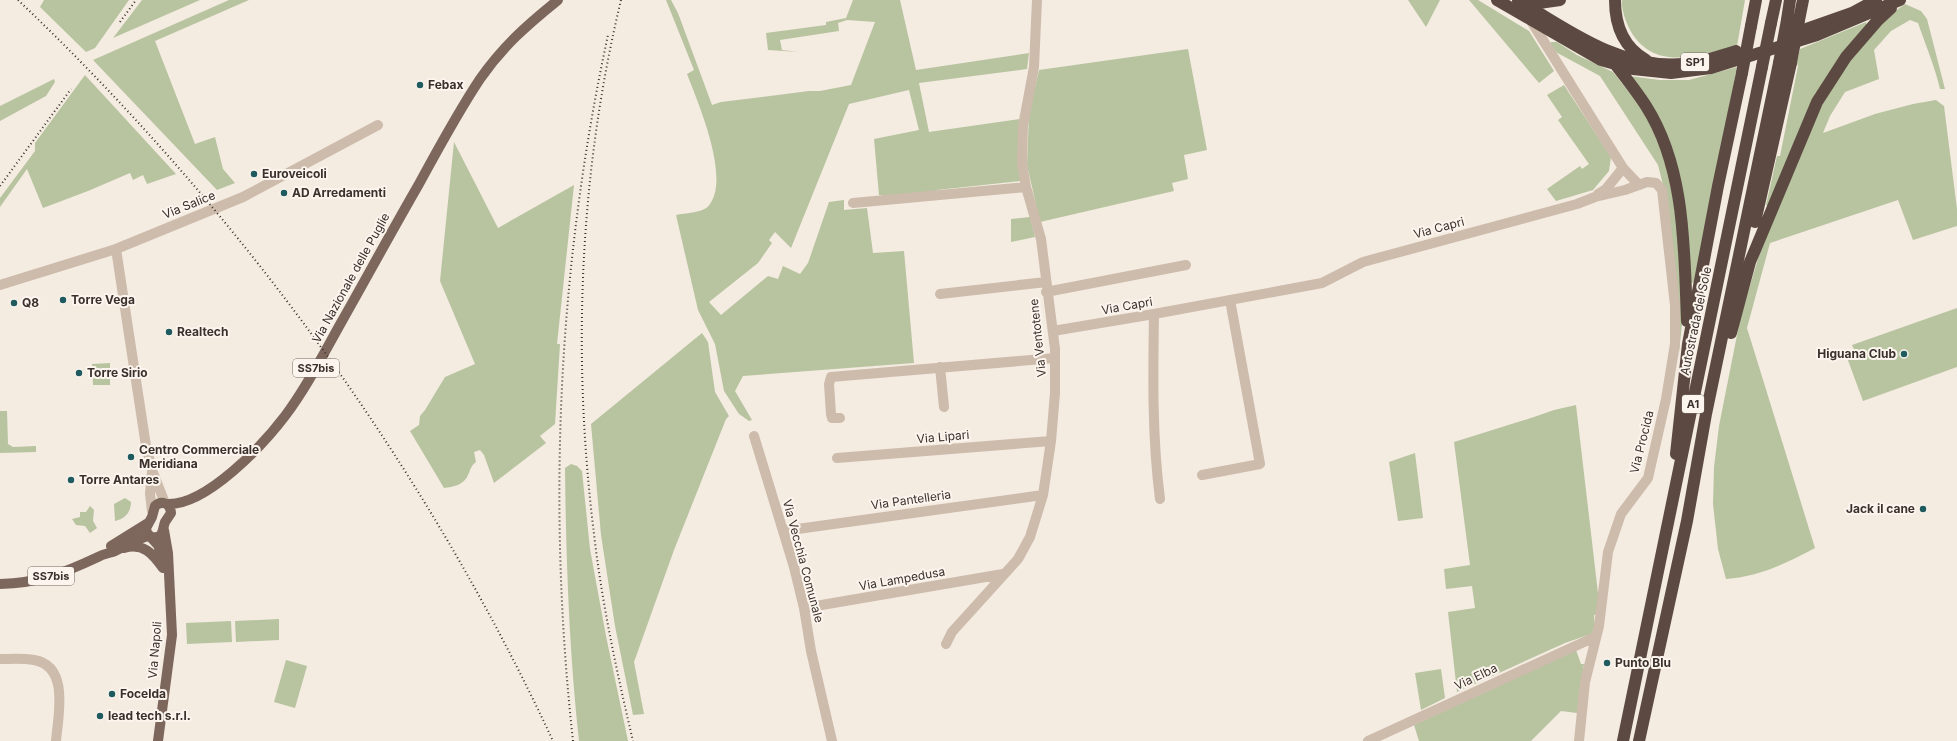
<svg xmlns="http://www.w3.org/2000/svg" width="1957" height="741" font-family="Inter,sans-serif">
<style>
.green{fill:#b8c4a0}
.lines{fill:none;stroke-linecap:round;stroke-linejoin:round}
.minor{stroke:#cdbbac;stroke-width:10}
.major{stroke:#7d675c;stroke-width:10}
.highway{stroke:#5c4a42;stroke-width:12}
.rail{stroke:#3b302b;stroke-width:2;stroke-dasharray:1 3;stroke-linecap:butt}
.highway-bridge{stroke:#5c4a42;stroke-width:12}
.poi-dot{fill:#1f5a5e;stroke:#fbf5ee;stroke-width:1.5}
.labels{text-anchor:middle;stroke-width:4;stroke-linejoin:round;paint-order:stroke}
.shield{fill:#fbf5ee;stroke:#756b66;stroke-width:1}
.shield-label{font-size:11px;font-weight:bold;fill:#3b302b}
.poi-label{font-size:12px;font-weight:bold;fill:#3b302b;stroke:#fbf5ee;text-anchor:start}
.street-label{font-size:12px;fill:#3b302b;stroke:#fbf5ee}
</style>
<rect width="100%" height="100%" fill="#f4ebe1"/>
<path class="green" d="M44 0H129L95 48 86 52 40 7Z
M142 0H200L113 38Z
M229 0H249L155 41 195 144 215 137 223 169 235 183 217 190 93 60Z
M666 0H671L678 13 712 105 721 102 809 91H820L851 85 875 22 847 20 838 23 839 31 780 40 782 50 799 52 768 50 766 33 826 25V22L846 18 853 0H900L916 70 1029 53 1027 69 919 83 929 132 1020 119V181L937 190 933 193 900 197 879 195 874 139 919 130 909 90 849 104 791 248 775 232 769 240 772 243 758 263 709 302 721 315 768 276 778 279 783 266 800 274 808 263 829 202 844 200V210L867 208 873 253 904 251 914 363 743 376 735 391 752 420 749 421 739 414 724 391 715 344 698 310 676 215C685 213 705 213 710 204 730 176 698 103 687 74L694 70Z
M1408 0H1440L1426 27Z
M1469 0H1478L1529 31 1554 71 1539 83Z
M1622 0H1745L1737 46C1700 54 1659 72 1633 35 1627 25 1621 11 1622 0Z
M1905 4 1921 11 1927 19 1945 89H1940C1935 67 1926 46 1918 23L1910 20 1891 31 1874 50 1879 79 1845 92 1830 116 1823 133 1875 114 1913 104 1936 100 1944 106 1957 209V226L1913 240 1898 200 1770 243 1747 328 1815 548C1785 564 1760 576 1726 579L1718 549 1713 504 1714 467 1719 426 1740 320 1762 245 1816 115 1851 57 1886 18Z
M1866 22 1867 25 1849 47 1769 207 1766 205 1777 156H1780L1798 66 1797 63 1800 49Z
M1551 42H1557L1577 55 1613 72 1644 111 1664 157 1671 181 1682 271V324L1679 353 1664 189 1658 165 1600 76 1552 50 1550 45Z
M1188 49 1207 150 1184 155 1188 179 1172 183 1174 191 1040 222 1027 165 1029 113 1039 70Z
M1737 67 1695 283 1688 282 1677 176 1629 76 1660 80H1689Z
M85 75 176 174 147 184 143 175 133 180 130 173 88 191 43 208 27 169 0 207V198L35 151V143Z
M54 79 55 82 46 96 0 121V106Z
M1564 85 1611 157 1609 171 1593 190 1556 201 1547 189 1580 166 1582 169 1589 164 1558 120 1562 117 1547 95Z
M454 142 498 228 574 185 557 344H560L555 424 540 436 546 443 494 483 484 455 480 450 474 452 476 462C470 467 471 469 468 475 464 485 453 487 444 488L410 431 419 425 420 416 425 410 445 377 475 364 440 281Z
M1030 217 1035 237 1011 242V219Z
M1957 308V367L1863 401 1846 355 1855 352 1852 345Z
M702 333 708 342 715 392 729 416 726 419 674 550 634 662 644 714 633 715 615 626 601 535 591 424Z
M110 363V385H93L92 364Z
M1576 405 1598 593V614L1594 615 1595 628 1591 634 1565 643 1457 692 1448 612 1475 608 1472 586 1446 589 1444 569 1470 565 1454 442 1534 417 1554 410Z
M0 411H7L8 444 13 447 36 446V452L0 453Z
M1415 453 1423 518 1398 521 1389 462Z
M571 464 577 466 582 471 590 549 606 636 628 741H579C569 650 566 559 565 468Z
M125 498 131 502C131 512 125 519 115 521L114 504Z
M90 506 94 510 93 521 97 528 90 533 85 526 76 525 72 519 80 517V512H86Z
M279 619V640L236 642 235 621Z
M231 621 232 642 187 644 186 623Z
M1576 650 1581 664H1584L1577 713 1561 711 1531 741H1419L1414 725Z
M286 660 307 666 295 708 274 702Z
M1441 669 1445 698 1421 710 1415 673Z"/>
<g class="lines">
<path class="minor" d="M1531 21 1623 168 1639 185
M1598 194 1606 189 1623 168
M853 203 1026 187
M116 249 146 446 152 470 165 503
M0 285 116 249 243 197 378 125
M1046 292 1186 265
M940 294 1046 282
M1154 314C1153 376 1152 437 1160 499
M1053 331 1154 314 1322 283 1363 262 1577 204 1595 197 1625 190 1647 182 1656 183 1662 190 1675 305V344L1666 399 1648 478 1621 514 1608 552 1599 626 1585 682 1579 741
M940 367 944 407
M840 418H832L831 414 829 384 831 377 1055 358
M754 436 794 567 804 608 811 651 832 741
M837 458 1051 441
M152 472 150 494 152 511
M1202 475 1260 464 1230 300
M783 531 1043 495
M804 608 1003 574
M946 644 952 632 1018 559 1030 537 1043 495 1051 441 1055 393V349L1041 239 1026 187 1022 163 1023 126 1034 67 1037 0
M0 659C11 659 23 658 34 660 70 666 58 716 56 741
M1368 741 1595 637"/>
<path class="major" d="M167 504C206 506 263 445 285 416 307 387 324 353 342 321 368 275 393 229 419 184 438 149 458 112 480 79 503 46 527 25 558 0
M152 537C164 539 162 530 165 522 167 519 169 516 171 513 170 503 162 500 155 506L152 517 146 528 147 533 158 545 164 563
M111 546 148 523
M124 548C143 542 153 554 163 568
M0 584C39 583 64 573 98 557 103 554 110 553 115 551 127 545 136 539 149 536
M158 741 172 635 168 553 164 530"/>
<path class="highway" d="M1497 0 1601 60 1633 69 1671 73 1711 68 1817 35 1900 0
M1518 0C1569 31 1620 69 1683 64 1701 63 1719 56 1736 51
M1528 0 1539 3 1560 0
M1615 0C1615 25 1623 47 1646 60
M1787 20 1790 0
M1799 20 1803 0
M1771 23 1776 0
M1751 26 1756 0
M1798 32 1852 13 1876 0
M1615 64C1626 78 1637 92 1646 106 1686 169 1684 250 1687 321
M1755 222 1791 63
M1731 333 1750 262 1817 102 1846 57 1878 20 1891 8
M1676 454 1688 344 1718 186 1742 73
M1623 741 1762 67
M1639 741 1687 521 1706 414 1779 63"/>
<path class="rail" d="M18 0C238 209 425 466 553 741
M621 0C579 174 572 357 594 534 602 604 617 673 633 741
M120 22 136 0
M0 186 71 89
M573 741C547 506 558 266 608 35"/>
<path class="highway-bridge" d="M1779 63 1787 20
M1791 63 1799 20
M1762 67 1771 23
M1742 73 1751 26"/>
</g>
<g class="poi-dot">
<circle cx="420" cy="85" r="4"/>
<circle cx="254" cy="174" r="4"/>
<circle cx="284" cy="193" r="4"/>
<circle cx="63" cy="300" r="4"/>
<circle cx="14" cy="303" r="4"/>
<circle cx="169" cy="332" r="4"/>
<circle cx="1904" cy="354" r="4"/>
<circle cx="79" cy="373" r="4"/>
<circle cx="131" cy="457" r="4"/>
<circle cx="71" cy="480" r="4"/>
<circle cx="1923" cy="509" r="4"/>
<circle cx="1607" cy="663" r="4"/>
<circle cx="112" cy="694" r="4"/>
<circle cx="100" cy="716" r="4"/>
</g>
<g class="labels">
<g class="shield">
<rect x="1681" y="53" width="28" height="18" rx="3"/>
<rect x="293" y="359" width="46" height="18" rx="3"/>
<rect x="1682" y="395" width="22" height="18" rx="3"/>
<rect x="28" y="567" width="46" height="18" rx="3"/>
</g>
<g class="shield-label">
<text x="1695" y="66">SP1</text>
<text x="316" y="372">SS7bis</text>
<text x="1693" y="408">A1</text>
<text x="51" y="580">SS7bis</text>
</g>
<g class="poi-label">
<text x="428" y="89">Febax</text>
<text x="262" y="178">Euroveicoli</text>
<text x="292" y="197">AD Arredamenti</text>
<text x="71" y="304">Torre Vega</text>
<text x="22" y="307">Q8</text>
<text x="177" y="336">Realtech</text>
<text x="1896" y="358" text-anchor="end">Higuana Club</text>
<text x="87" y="377">Torre Sirio</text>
<text x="139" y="454">Centro Commerciale<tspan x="139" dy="14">Meridiana</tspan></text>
<text x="79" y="484">Torre Antares</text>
<text x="1915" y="513" text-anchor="end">Jack il cane</text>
<text x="1615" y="667">Punto Blu</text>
<text x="120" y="698">Focelda</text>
<text x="108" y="720">lead tech s.r.l.</text>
</g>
<g class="street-label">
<text transform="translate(189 205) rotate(-22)" y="4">Via Salice</text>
<text transform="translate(1439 228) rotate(-15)" y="4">Via Capri</text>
<text transform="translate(351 278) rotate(-61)" y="4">Via Nazionale delle Puglie</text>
<text transform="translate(1127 306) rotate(-10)" y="4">Via Capri</text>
<text transform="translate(1696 321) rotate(-78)" y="4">Autostrada del Sole</text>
<text transform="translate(1038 338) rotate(-96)" y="4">Via Ventotene</text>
<text transform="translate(943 437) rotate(-5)" y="4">Via Lipari</text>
<text transform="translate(1642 442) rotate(-76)" y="4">Via Procida</text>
<text transform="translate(911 500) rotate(-8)" y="4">Via Pantelleria</text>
<text transform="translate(803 561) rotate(75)" y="4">Via Vecchia Comunale</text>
<text transform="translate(902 579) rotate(-10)" y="4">Via Lampedusa</text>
<text transform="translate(155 650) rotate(-85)" y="4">Via Napoli</text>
<text transform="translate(1476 677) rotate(-25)" y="4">Via Elba</text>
</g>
</g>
</svg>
